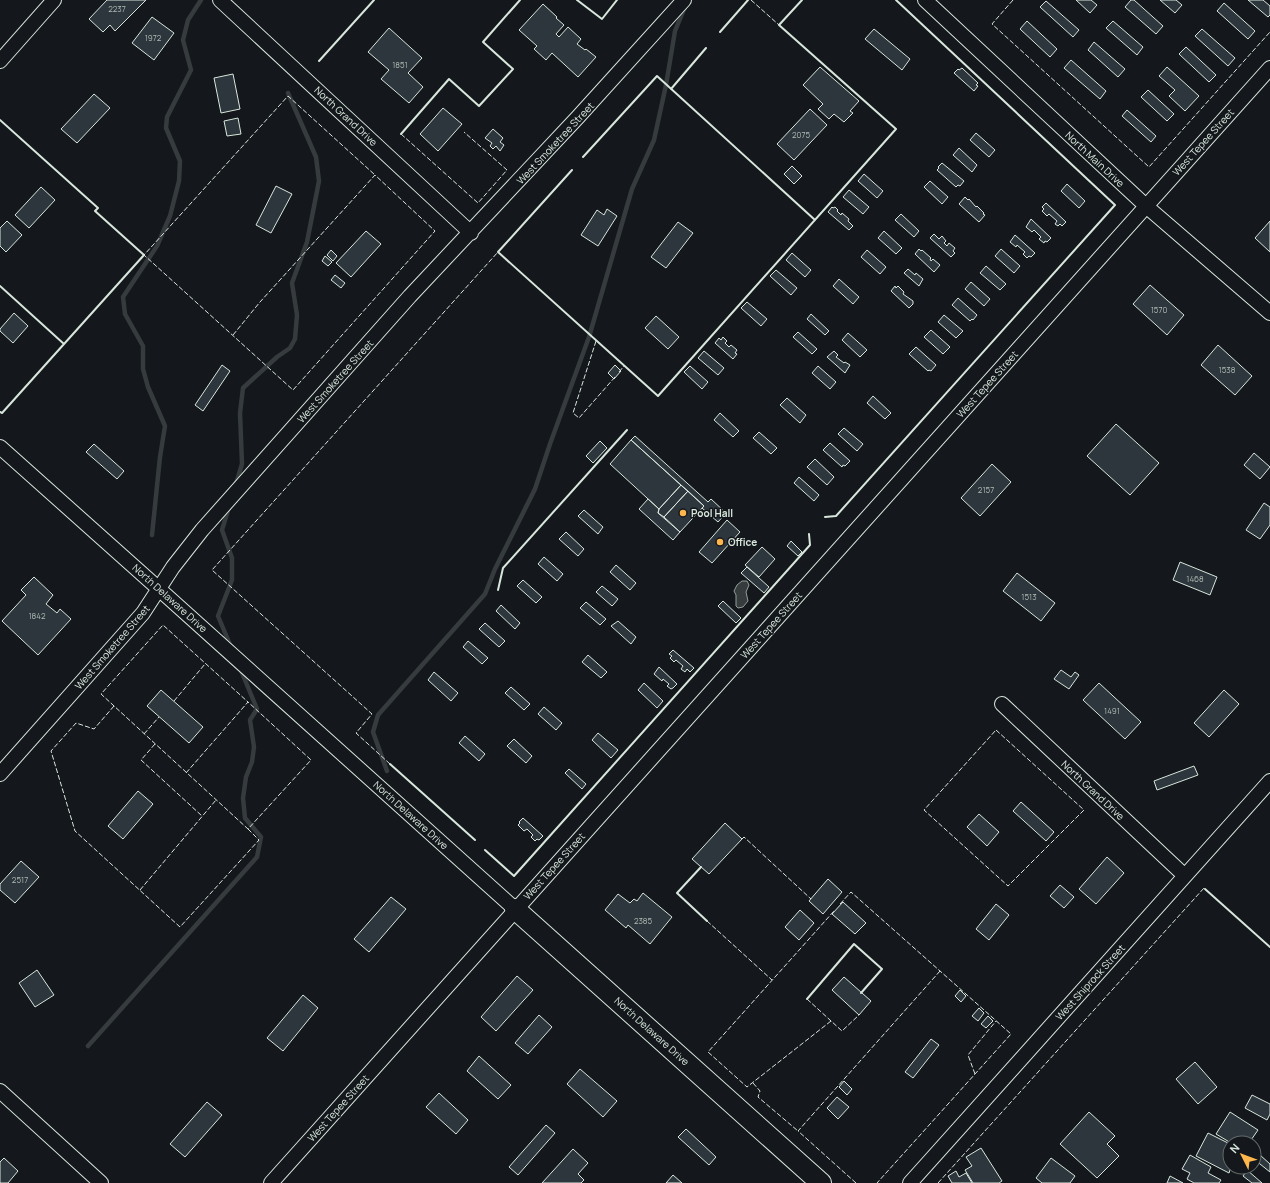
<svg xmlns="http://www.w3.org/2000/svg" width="1270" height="1183" font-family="Manrope,sans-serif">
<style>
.water{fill:#363b3e;stroke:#939e99}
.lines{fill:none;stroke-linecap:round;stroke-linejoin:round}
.stream{stroke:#363b3e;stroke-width:4.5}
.building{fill:#2c363c;stroke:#d8e6dc}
.street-casing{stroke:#d8e6dc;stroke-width:16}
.secondary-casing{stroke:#d8e6dc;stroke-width:22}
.street{stroke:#14181c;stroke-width:14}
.secondary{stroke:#14181c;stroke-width:20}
.fence{stroke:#d8e6dc;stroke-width:1;stroke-dasharray:5 2;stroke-linecap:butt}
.wall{stroke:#d8e6dc;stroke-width:2}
.poi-dot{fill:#ffb74d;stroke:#14181c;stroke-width:1.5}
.labels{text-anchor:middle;stroke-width:3;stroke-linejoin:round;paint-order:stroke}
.number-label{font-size:8px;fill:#adbab4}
.street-label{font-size:10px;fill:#d8e6dc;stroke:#14181c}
.poi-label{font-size:10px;font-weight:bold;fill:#d8e6dc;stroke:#14181c;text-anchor:start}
</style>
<rect width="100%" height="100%" fill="#14181c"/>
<path class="water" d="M742 581H747L749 585 746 592 748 601 743 607 738 608 736 606V595L734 591 737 585Z"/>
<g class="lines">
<path class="stream" d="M236 484 242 464 240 413 243 388 277 357 290 348 295 339 297 315 292 283 307 242 319 181 316 157 288 93
M229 507 222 530 232 558V580L218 616 231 647
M152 535 160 457 165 426 148 387 143 369V346L125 314 123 297 157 246 170 216 179 181 180 161 166 128 167 117 191 70 183 40 188 20 201 0
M387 771 373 732 378 715 485 594 495 569 535 489 550 444 589 337 632 189 654 140 666 85 675 31 685 7
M88 1046 257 857 261 837 245 818 243 798 246 777 252 762 254 747 250 720 257 709 240 668"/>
</g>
<path class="building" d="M107 0H146L115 31 110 25 103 32 89 19Z
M1076 0H1091L1097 5 1090 13Z
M1131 0H1134L1163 26 1156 34 1125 7Z
M1160 0H1176L1182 5 1175 13Z
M1248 0H1263L1270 6V15L1268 17Z
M1046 1 1079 30 1073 37 1040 7Z
M1224 3 1255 31 1248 39 1217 11Z
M543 4 557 17 556 18 564 25 556 34 559 37 568 27 581 39 577 44 585 50 586 49 596 57 578 77 552 53 546 60 534 49 537 46 519 30Z
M152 17 174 33 154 60 132 43Z
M1027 21 1057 49 1050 57 1020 29Z
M1113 21 1143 47 1137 55 1106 28Z
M389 28 422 58 408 73 423 87 409 103 381 79 389 70 368 52Z
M874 29 910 59 902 70 865 39Z
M1202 29 1235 58 1228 66 1195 36Z
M1094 42 1125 69 1118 77 1088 50Z
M1186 47 1216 75 1209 82 1179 54Z
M1071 60 1106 91 1100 99 1064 68Z
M820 67 859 101 850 111 853 113 844 122 834 114 829 119 818 109 823 104 803 85Z
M1167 67 1199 96 1185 111 1169 96 1175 90 1159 76Z
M962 68 978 83 976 85 978 86 974 91 954 73 958 69 959 70Z
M233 74 240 109 221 113 214 78Z
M1148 90 1174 114 1167 121 1141 97Z
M94 94 110 108 77 143 61 129Z
M443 108 462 124 438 151 420 134Z
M810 109 827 125 794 160 777 144Z
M1127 110 1156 136 1151 142 1122 116Z
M238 118 241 134 227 136 224 121Z
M493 129 503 138 500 142 504 145 500 151 496 146 493 149 490 146 492 143 485 138Z
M976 133 995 150 989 157 970 140Z
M959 148 977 165 972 172 953 155Z
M942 163 964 181 960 186 958 185 956 187 937 170 939 168 938 167Z
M792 166 802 176 794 184 784 174Z
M864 174 883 191 877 198 858 181Z
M930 181 948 197 942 204 924 187Z
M1067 184 1085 201 1079 208 1061 191Z
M276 186 292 194 271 233 256 225Z
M41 187 55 200 29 228 15 215Z
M849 190 869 207 863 214 843 197Z
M965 197 968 200 969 199 976 207 977 206 984 213 983 214 985 215 979 222 959 204Z
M1046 203 1066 222 1062 226 1060 224 1058 226 1055 224 1057 221 1049 214 1047 216 1042 211 1044 209 1042 207Z
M832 207 833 208 835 207 838 210 837 211 841 215 842 213 849 219 848 221 853 226 849 230 828 212Z
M607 209 617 216 598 246 581 235 597 210 604 215Z
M901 214 919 231 914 237 895 220Z
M1031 219 1051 238 1047 242 1045 241 1044 243 1039 239 1041 237 1034 230 1032 232 1026 227Z
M7 221 22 235 6 252 0 246V228Z
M1270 221V252L1255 238Z
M678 222 693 233 666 268 651 257Z
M366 231 381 244 351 277 336 263Z
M884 231 902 248 896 254 878 238Z
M934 234 939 239 942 236 946 241 944 243 947 246 949 243 955 248 953 251 955 253 951 257 930 238Z
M1015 235 1035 253 1031 257 1029 256 1027 258 1023 254 1025 252 1017 245 1016 247 1010 242Z
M919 249 921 251 922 250 931 258 930 259 931 261 933 259 940 265 934 272 915 254Z
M1001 249 1020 266 1014 273 995 256Z
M331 250 337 256 333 261 327 255Z
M867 250 886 267 880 274 861 257Z
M792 253 811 270 805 277 786 260Z
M325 256 332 262 328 266 322 261Z
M986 266 1006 284 1000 290 980 273Z
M908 269 915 275 916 273 923 279 919 286 904 273Z
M776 270 797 288 791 295 770 276Z
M335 275 345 283 341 288 331 280Z
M839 279 859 297 853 304 833 286Z
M971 282 990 299 984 306 965 289Z
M1150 285 1184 315 1167 335 1133 304Z
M895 286 896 288 898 286 904 292 903 294 913 301V304L909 308 891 291Z
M958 298 977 315 973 320 972 319 970 321 952 305Z
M747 302 767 319 761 326 741 308Z
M14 313 28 326 13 343 0 331V329Z
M811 314 829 331 825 335 807 319Z
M944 315 963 331 956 338 938 322Z
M656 316 679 337 668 349 645 328Z
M931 330 950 347 943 354 924 337Z
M798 332 817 349 812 354 793 337Z
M848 333 867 350 860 357 842 340Z
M723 337 727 341 725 343 729 347 731 345 737 350 735 353 737 354 733 359 715 343 719 338 721 340Z
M1218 345 1252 376 1235 395 1201 365Z
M916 347 936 365 931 371 929 370 928 371 909 354Z
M704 351 724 368 718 375 698 358Z
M834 351 838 355 836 357 844 363 845 362 850 365 845 373 827 357Z
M222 365 230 371 203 411 195 405Z
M615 365 621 371 614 379 608 373Z
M690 366 708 382 702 389 684 372Z
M818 366 836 382 830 389 812 373Z
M873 396 891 413 885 419 867 403Z
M787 398 806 415 800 423 780 405Z
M720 413 739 431 733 437 714 420Z
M1116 424 1159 463 1130 495 1087 456Z
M844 428 863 444 857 451 838 434Z
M759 432 777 448 771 454 753 438Z
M635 436 708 502 711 499 726 513 718 522 702 508 704 506 631 440Z
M631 440 681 485 659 509 610 464Z
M600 441 607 448 593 463 586 456Z
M830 443 850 461 845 466 843 465 842 467 823 450Z
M94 444 124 471 117 479 86 452Z
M1254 453 1270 467 1260 479 1244 465Z
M815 459 834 477 827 485 807 467Z
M992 464 1011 482 980 516 961 498Z
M799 477 819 495 814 501 794 483Z
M681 485 688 491 664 517 658 513 659 509Z
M688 491 704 506 680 532 664 517Z
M648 499 659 509 658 513 680 532 673 540 639 509Z
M1264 503 1270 507V525L1260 539 1246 530Z
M584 510 603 527 598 534 578 516Z
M727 520 740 532 712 563 699 552Z
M566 532 584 549 578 556 559 539Z
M791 541 802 552 798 556 787 546Z
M762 547 775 559 759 577 745 565Z
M544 557 563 574 557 581 538 564Z
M1180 562 1217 577 1210 595 1173 580Z
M616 565 636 583 630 590 610 572Z
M747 567 769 587 764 593 741 573Z
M1017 573 1055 603 1041 621 1003 591Z
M34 577 53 595 46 604 57 613 60 609 71 619 38 655 2 621 26 595 21 590Z
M523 580 542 597 536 603 517 586Z
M602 586 618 599 614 604 612 606 596 592Z
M723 601 741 618 736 623 718 606Z
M586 602 606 619 600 625 580 608Z
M501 605 520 623 515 629 496 611Z
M618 621 636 637 631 644 611 626Z
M485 623 505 641 499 647 479 629Z
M468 641 488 658 482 664 463 647Z
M673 650 694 668 690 672 687 669 685 672 681 669 683 666 676 660 674 662 670 658 672 656 669 654Z
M588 655 607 672 601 678 582 662Z
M659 667 677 684 673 688 671 689 667 686 669 684 663 679 662 681 654 674Z
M1061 670 1071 677 1075 672 1079 675 1069 689 1054 679Z
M434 672 458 693 451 701 428 680Z
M644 683 663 701 657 708 638 690Z
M1099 683 1141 722 1125 739 1083 700Z
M511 687 530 704 524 710 505 693Z
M161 690 203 727 189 743 147 706Z
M1224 690 1239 704 1209 737 1194 723Z
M544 707 562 723 556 730 538 714Z
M598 733 618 750 611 758 592 740Z
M465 736 485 754 479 761 459 743Z
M514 739 532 756 526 763 507 746Z
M1194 766 1198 775 1157 790 1154 781Z
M569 769 586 784 582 789 565 773Z
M138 791 153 804 123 839 108 826Z
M1021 802 1054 832 1046 841 1013 811Z
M979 814 999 832 987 846 967 827Z
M523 818 543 836 539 840 537 839 535 841 531 837 533 835 527 829 524 831 518 825 520 823 519 822Z
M725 823 742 839 709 874 692 859Z
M1107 857 1124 873 1096 904 1079 889Z
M21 861 39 877 15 903 0 890V884Z
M828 879 842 892 823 914 809 901Z
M1060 885 1074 897 1064 908 1050 896Z
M643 893 672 917 650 944 628 925 626 928 605 910 618 894 630 903 634 899 637 901Z
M391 897 406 909 369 952 354 939Z
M843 902 866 923 855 934 832 914Z
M996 904 1009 915 989 940 976 929Z
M800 910 814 923 799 940 785 927Z
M37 970 54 995 35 1007 19 983Z
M517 976 533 990 496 1031 481 1017Z
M844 977 871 1001 859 1015 832 990Z
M960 990 966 996 961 1002 955 996Z
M303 995 318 1008 283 1051 267 1038Z
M979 1008 984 1013 978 1021 972 1016Z
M539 1015 552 1027 528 1054 515 1043Z
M988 1016 993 1021 986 1028 981 1024Z
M931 1039 939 1045 913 1078 905 1072Z
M479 1056 511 1085 498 1099 467 1071Z
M1195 1062 1217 1087 1198 1104 1176 1079Z
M580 1069 617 1101 603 1117 567 1084Z
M844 1081 852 1089 847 1095 839 1087Z
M439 1093 468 1120 456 1134 426 1107Z
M1252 1095 1270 1104V1114L1267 1120 1245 1108Z
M837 1097 849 1107 838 1119 827 1108Z
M207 1102 222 1115 185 1157 170 1144Z
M1089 1112 1115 1136 1107 1144 1119 1156 1097 1178 1060 1144Z
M1230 1112 1258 1130 1249 1143 1240 1138 1237 1143H1231L1216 1134Z
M546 1125 555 1133 518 1175 509 1167Z
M686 1129 716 1157 709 1165 678 1137Z
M1208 1133 1230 1144V1167H1231L1229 1173 1196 1156Z
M981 1148 1002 1181 999 1183H973L965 1170 972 1166 966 1157Z
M573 1149 588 1163 578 1174 584 1180 581 1183H542Z
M1190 1155 1211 1167 1208 1173 1221 1180 1219 1183H1194L1187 1179 1190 1173 1182 1169Z
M1260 1155 1270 1164V1172L1255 1160Z
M4 1158 18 1171 8 1183H0V1162Z
M1051 1158 1075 1176 1070 1183H1042L1036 1178Z
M1247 1170 1262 1183H1252L1243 1176Z
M956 1171 959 1177 966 1173 972 1183H952L948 1176Z
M673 1175 682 1183H666Z
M1170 1176 1183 1183H1167Z"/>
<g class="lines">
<g class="street-casing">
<path id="street" d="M220 0 471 233
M925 0 1146 206 1270 313
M0 61 54 0
M0 447 159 589 515 909
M1002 704 1185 876
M0 774 143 613 173 567 202 530 410 296 578 117 684 0
M0 1091 101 1183
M271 1183 1270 68
M910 1183 1270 781"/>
</g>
<g class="secondary-casing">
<path id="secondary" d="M515 909 821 1183"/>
</g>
<use href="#street" class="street"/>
<use href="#secondary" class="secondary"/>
<path class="fence" d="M751 0 779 25
M1013 0 992 24 1149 167 1270 32
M401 134 478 203 507 170 464 132
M233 335 260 302 375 175 435 231 293 390 144 255 288 96 375 175
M596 341 573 413 579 418 615 377
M619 372 624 366
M174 701 205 664
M114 706 94 729 76 723 51 751 75 831 180 927 259 840 248 829
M996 730 1084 810 1008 886 924 810Z
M144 734 159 717
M155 744 141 760 202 816
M390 764 356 733 372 714 212 570 498 252
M186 773 248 702 163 625 101 694 248 829 311 760 248 702
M742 839 744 837 811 899
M140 890 216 800
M840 904 851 892 1011 1034 877 1183
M707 921 772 980
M807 999 842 1031 859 1015
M831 1021 747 1087 708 1052 834 911
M975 1074 968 1055 996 1021
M753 1083 760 1091 758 1097 798 1131
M856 1183 798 1131 940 971
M938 1183 1204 888 1205 889"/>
<path class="wall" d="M577 0 602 19 617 0
M720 32 748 0
M319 61 374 0
M671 89 706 48
M0 120 98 208 95 211 144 255 64 344
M401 134 449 79 479 106 513 69 483 42 520 0
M583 157 657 76 815 220
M572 170 498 252 658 396 896 129 779 25 802 0
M0 286 64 344 2 413 0 412
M825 517 836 516 1115 205 896 0
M498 590 503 568 627 430
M390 764 475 840
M485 850 514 876 810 545 809 534
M701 867 677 893 707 921
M1205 889 1270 947
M807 999 854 944 882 969 861 993"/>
</g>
<g class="poi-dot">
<circle cx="683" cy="513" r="4"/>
<circle cx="720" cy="542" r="4"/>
</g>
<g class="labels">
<g class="number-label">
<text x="117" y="12">2237</text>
<text x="153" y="41">1972</text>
<text x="400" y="68">1851</text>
<text x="801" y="138">2075</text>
<text x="1159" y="313">1570</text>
<text x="1227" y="373">1538</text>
<text x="986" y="493">2157</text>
<text x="1195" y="582">1468</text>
<text x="1029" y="600">1513</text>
<text x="37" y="619">1842</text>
<text x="1112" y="714">1491</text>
<text x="20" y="883">2517</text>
<text x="643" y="924">2385</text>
</g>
<g class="street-label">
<text transform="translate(346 116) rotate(43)" y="4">North Grand Drive</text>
<text transform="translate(1203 142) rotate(-48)" y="4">West Tepee Street</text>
<text transform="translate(555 143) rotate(-47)" y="4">West Smoketree Street</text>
<text transform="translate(1095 159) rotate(43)" y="4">North Main Drive</text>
<text transform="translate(335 381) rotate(-48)" y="4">West Smoketree Street</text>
<text transform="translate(987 384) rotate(-48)" y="4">West Tepee Street</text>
<text transform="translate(170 598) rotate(42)" y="4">North Delaware Drive</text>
<text transform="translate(771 625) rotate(-48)" y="4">West Tepee Street</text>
<text transform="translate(112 647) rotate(-49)" y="4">West Smoketree Street</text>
<text transform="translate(1093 790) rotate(43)" y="4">North Grand Drive</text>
<text transform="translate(411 815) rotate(42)" y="4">North Delaware Drive</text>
<text transform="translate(554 866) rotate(-48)" y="4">West Tepee Street</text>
<text transform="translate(1090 982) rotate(-48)" y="4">West Shiprock Street</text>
<text transform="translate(652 1031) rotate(42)" y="4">North Delaware Drive</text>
<text transform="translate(338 1108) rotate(-48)" y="4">West Tepee Street</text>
</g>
<g class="poi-label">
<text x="691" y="517">Pool Hall</text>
<text x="728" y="546">Office</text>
</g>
</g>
<g transform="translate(1242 1155) rotate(312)"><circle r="19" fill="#14181c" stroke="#626a69"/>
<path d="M0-3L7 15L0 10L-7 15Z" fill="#ffb74d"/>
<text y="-6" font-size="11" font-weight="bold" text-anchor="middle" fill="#d8e6dc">N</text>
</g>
</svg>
